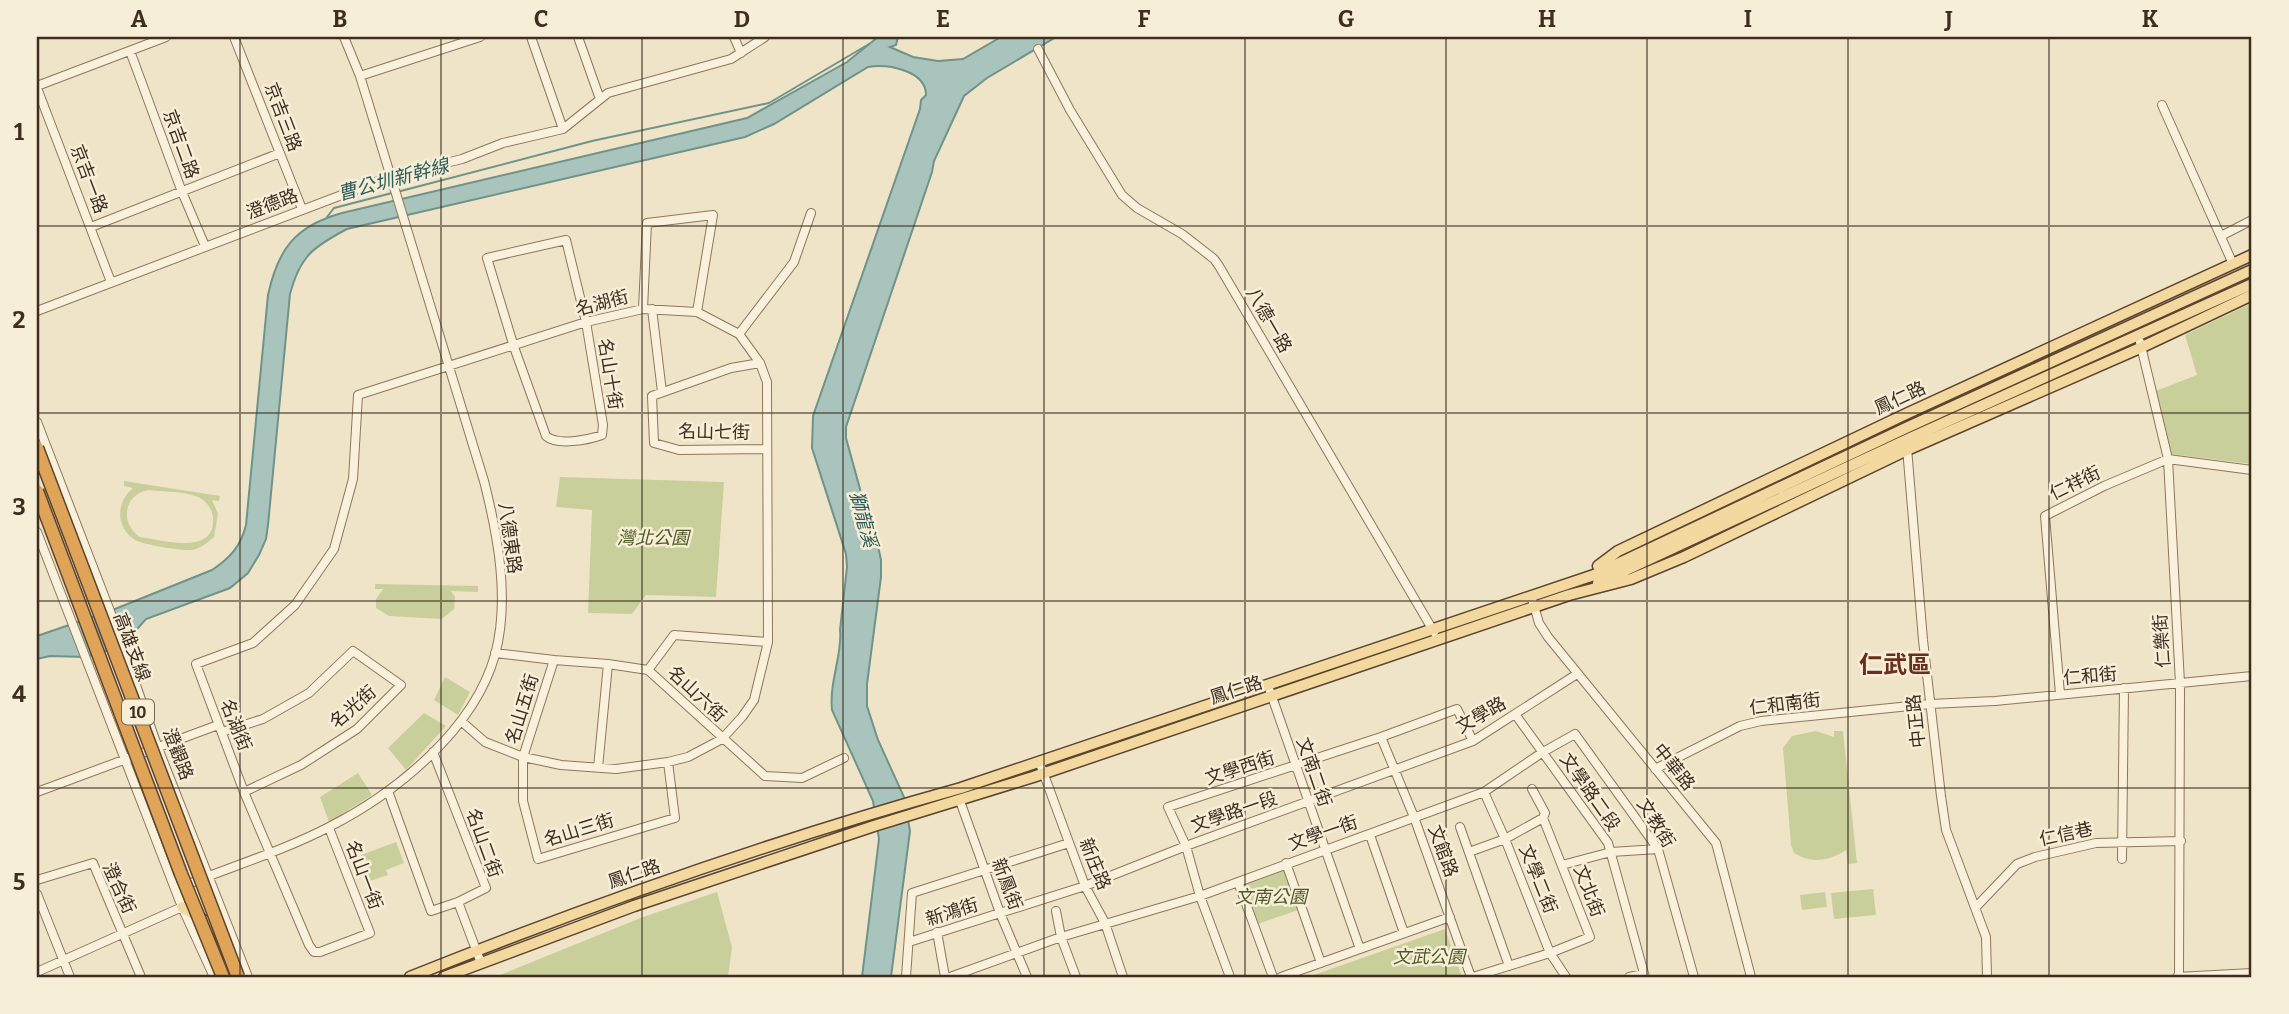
<svg xmlns="http://www.w3.org/2000/svg" width="2289" height="1014" font-family="Bitter,'Noto Sans TC',serif">
<style>
.green{fill:#c9cf9b;fill-rule:evenodd}
.water{fill:#a9c4bc;stroke:#6f938a;stroke-width:2}
.lines{fill:none;stroke-linecap:round;stroke-linejoin:round}
.stream{stroke:#6f938a;stroke-width:2}
.minor-casing{stroke:#8d765c;stroke-width:10}
.major-casing{stroke:#5b4430;stroke-width:13}
.minor{stroke:#faf1dc;stroke-width:8}
.major{stroke:#f3d9a0;stroke-width:10}
.highway-bridge-casing{stroke:#5b4430;stroke-width:15;stroke-linecap:butt}
.highway-bridge{stroke:#e0a458;stroke-width:12}
.grid{fill:none;stroke:#3d2e20;stroke-width:2;stroke-opacity:0.55}
.labels{text-anchor:middle;stroke-width:5;stroke-linejoin:round;paint-order:stroke}
.shield{fill:#f7eed8;stroke:#756857;stroke-width:2}
.shield-label{font-size:16px;font-weight:bold;fill:#3d2e20}
.street-label{font-size:18px;fill:#3d2e20;stroke:#f7eed8}
.park-label{font-size:18px;font-style:italic;fill:#4d5a26;stroke:#f7eed8}
.water-label{font-size:19px;font-style:italic;fill:#2f5d5a;stroke:#f7eed8}
.district-label{font-size:24px;font-weight:bold;fill:#6b2e1e;stroke:#f7eed8}
.neatline{fill:none;stroke:#3d2e20;stroke-width:2.5}
.grid-label{font-size:23px;text-anchor:middle;font-weight:bold;fill:#3d2e20}
</style>
<rect width="100%" height="100%" fill="#f0e4c8"/>
<path class="green" d="M2252 303V464L2171 454 2156 391 2197 375 2185 335Z
M560 477 724 482 716 597 646 595 632 614 588 613 592 510 556 507Z
M124 481 220 496 219 501 212 500 218 514 214 537C208 542 199 550 190 550 181 551 141 544 135 540 115 527 116 502 133 488L124 486ZM149 490C164 492 184 491 198 497 207 501 213 510 213 519 215 556 161 540 140 537 119 523 124 494 149 490Z
M375 584 478 586V592L451 591 455 597 454 609 442 619 389 616 376 608V599L383 589H375Z
M445 677 470 692 458 715 434 700Z
M424 713 446 726 406 770 388 748Z
M1816 731 1834 737V731H1843L1857 863 1848 864 1846 850C1830 861 1811 864 1794 853L1791 845 1783 748 1792 736Z
M358 773 372 795 329 822 320 797Z
M396 842 404 863 386 870 388 875 370 881 361 855Z
M1284 869 1298 910 1258 924 1244 884Z
M1873 889 1876 915 1834 919 1831 893Z
M717 892 732 947 728 977H495L643 917Z
M1825 892 1827 907 1802 910 1800 895Z
M1445 929 1462 977H1308Z"/>
<path class="water" d="M878 37H898L896 45 890 47 913 57 938 61 963 59 1001 37H1056L987 78 964 96 934 161 932 172 846 427V438L860 489 861 499 867 508 877 541 881 560V577L867 684V706L878 740 904 797 910 831 891 977H862L879 839 873 801 832 710C829 682 843 652 840 630L847 567 846 554 812 448 813 416 920 109 921 100 926 95C926 70 887 64 868 67L774 124 745 137 347 229C313 247 300 256 290 294L268 525 266 539 259 555 248 573 230 588 146 619 122 646 85 657 50 656 37 659V636L110 611 212 570C230 558 241 546 246 525L268 295C278 249 295 226 342 213L747 118 847 62Z"/>
<g class="lines">
<path class="stream" d="M397 192 592 141 769 103 869 44
M327 217 334 208 392 193"/>
<g class="minor-casing">
<path id="minor" d="M234 37 302 209
M531 37 563 129
M578 37 600 99
M734 37 741 53
M1038 49 1070 110 1122 195 1137 208 1182 234 1214 259 1219 266 1434 632
M130 51 182 192 205 246
M360 76 480 37
M37 86 166 37
M37 88 111 282
M2162 105 2233 264
M91 227 280 153
M2221 236 2252 220
M566 240 586 322 603 425 602 435C588 440 557 446 546 436L514 347 487 258Z
M643 309 647 223 713 215 697 312
M652 309 662 392
M37 311 389 177 462 159 503 143 563 129 608 93 731 59 765 37
M739 334 794 262 811 213
M2140 342 2168 459 2180 683 2179 976
M760 363 731 368 652 396 654 443 679 450 766 449
M37 422 110 611 158 748 248 977
M1907 448 1923 640 1941 796 1946 830 1986 937 1987 977
M37 532 182 907 214 977
M1533 602 1539 623 1548 637 1716 843 1751 977
M768 642 674 635 648 670 765 776 802 778 844 758
M495 653 554 660
M608 664 648 670
M1270 691 1360 949
M2060 694 2045 516 2104 486 2168 459 2252 470
M1515 714 1608 843 1645 977
M222 732 263 719 309 693 353 651 401 685 357 729 301 765 244 792
M1381 737 1414 817 1471 977
M1039 761 1085 886 1105 923 1123 977
M598 768 608 664 554 660 523 757V801L538 859 675 818 668 762
M1655 769 1740 726 1761 721 1930 704 1995 701 2252 676
M1532 789 1545 813 1543 818
M388 791 431 911 458 902 486 888 433 752
M37 792 218 725
M1484 792 1505 839 1550 953 1566 977
M960 801 1000 913 1027 977
M1460 827 1509 966
M329 828 370 933 320 952H314L309 945 244 792 196 664 253 643 295 605 334 549 353 479 358 395 586 322 643 309 697 312 739 334 760 363 767 382 768 642 754 700 742 717 722 739 688 757 668 762 616 769 561 765 523 757 485 742 461 721
M1370 835 1404 933
M1469 852 1505 839 1543 818 1590 937 1550 953 1473 977
M2122 859 2124 688
M1286 863 1321 963
M1562 865 1611 852 1658 849
M37 880 93 863 141 977
M1238 882 1273 977
M176 889C226 868 281 852 329 827 396 793 474 730 495 655 510 600 498 536 484 481L360 76 344 37
M37 894 70 977
M458 902 481 963
M1976 907 2017 864 2035 857 2096 843 2181 841
M1056 911 1061 937 1076 977
M937 932 945 977
M909 942 1085 886 1186 846 1473 741 1577 674
M37 972 182 907
M906 977 912 893 1069 843
M950 977 1061 937 1200 896 1484 792 1543 752 1575 734 1658 849 1694 977
M1230 977 1200 896 1186 846 1168 807 1381 737 1457 709 1473 741
M1281 977 1450 917
M1629 977 1644 974
M2177 977 2252 973"/>
</g>
<g class="major-casing">
<path id="major" d="M1598 566 1618 551 1908 413 2252 255
M1598 583 1908 439 2252 284
M182 907 210 924 230 977
M410 977C590 905 774 840 961 788L1594 575 1908 427 2252 270
M444 977 634 906 874 826 1033 777 1569 595 1631 579 1684 557 1907 450 2140 348 2252 295"/>
</g>
<use href="#minor" class="minor"/>
<use href="#major" class="major"/>
<g class="highway-bridge-casing">
<path id="highway-bridge" d="M37 448 238 977
M37 491 181 874 223 977"/>
</g>
<use href="#highway-bridge" class="highway-bridge"/>
</g>
<path class="grid" d="M240 37V977M441 37V977M642 37V977M843 37V977M1044 37V977M1245 37V977M1446 37V977M1647 37V977M1848 37V977M2049 37V977M37 226H2252M37 413H2252M37 601H2252M37 788H2252"/>
<g class="labels">
<rect class="shield" x="122" y="699.5" width="32" height="25" rx="5"/>
<g class="shield-label">
<text x="138" y="718">10</text>
</g>
<g class="street-label">
<text transform="translate(283 117) rotate(69)" y="6">京吉三路</text>
<text transform="translate(181 144) rotate(70)" y="6">京吉二路</text>
<text transform="translate(89 179) rotate(69)" y="6">京吉一路</text>
<text transform="translate(272 204) rotate(-21)" y="6">澄德路</text>
<text transform="translate(602 303) rotate(-15)" y="6">名湖街</text>
<text transform="translate(1269 320) rotate(60)" y="6">八德一路</text>
<text transform="translate(610 374) rotate(81)" y="6">名山十街</text>
<text transform="translate(1900 398) rotate(-25)" y="6">鳳仁路</text>
<text transform="translate(714 432) rotate(1)" y="6">名山七街</text>
<text transform="translate(2075 483) rotate(-26)" y="6">仁祥街</text>
<text transform="translate(510 538) rotate(82)" y="6">八德東路</text>
<text transform="translate(2162 641) rotate(-94)" y="6">仁樂街</text>
<text transform="translate(132 647) rotate(69)" y="6">高雄支線</text>
<text transform="translate(2090 676) rotate(-5)" y="6">仁和街</text>
<text transform="translate(1236 690) rotate(-18)" y="6">鳳仁路</text>
<text transform="translate(697 694) rotate(43)" y="6">名山六街</text>
<text transform="translate(1785 704) rotate(-7)" y="6">仁和南街</text>
<text transform="translate(353 707) rotate(-41)" y="6">名光街</text>
<text transform="translate(522 709) rotate(-73)" y="6">名山五街</text>
<text transform="translate(1481 715) rotate(-30)" y="6">文學路</text>
<text transform="translate(1916 721) rotate(-96)" y="6">中正路</text>
<text transform="translate(236 725) rotate(68)" y="6">名湖街</text>
<text transform="translate(178 754) rotate(69)" y="6">澄觀路</text>
<text transform="translate(1674 767) rotate(51)" y="6">中華路</text>
<text transform="translate(1240 768) rotate(-18)" y="6">文學西街</text>
<text transform="translate(1314 772) rotate(71)" y="6">文南二街</text>
<text transform="translate(1590 792) rotate(55)" y="6">文學路二段</text>
<text transform="translate(1234 812) rotate(-19)" y="6">文學路一段</text>
<text transform="translate(1656 823) rotate(58)" y="6">文教街</text>
<text transform="translate(579 830) rotate(-17)" y="6">名山三街</text>
<text transform="translate(1323 833) rotate(-19)" y="6">文學一街</text>
<text transform="translate(2066 834) rotate(-12)" y="6">仁信巷</text>
<text transform="translate(484 843) rotate(70)" y="6">名山二街</text>
<text transform="translate(1443 851) rotate(70)" y="6">文館路</text>
<text transform="translate(1095 864) rotate(68)" y="6">新庄路</text>
<text transform="translate(634 874) rotate(-19)" y="6">鳳仁路</text>
<text transform="translate(364 875) rotate(69)" y="6">名山一街</text>
<text transform="translate(1538 879) rotate(68)" y="6">文學二街</text>
<text transform="translate(1007 884) rotate(69)" y="6">新鳳街</text>
<text transform="translate(119 888) rotate(65)" y="6">澄合街</text>
<text transform="translate(1589 891) rotate(69)" y="6">文北街</text>
<text transform="translate(952 912) rotate(-17)" y="6">新鴻街</text>
</g>
<g class="park-label">
<text x="653" y="544">灣北公園</text>
<text x="1271" y="903">文南公園</text>
<text x="1429" y="963">文武公園</text>
</g>
<g class="water-label">
<text transform="translate(393 179) rotate(-15)" y="7">曹公圳新幹線</text>
<text transform="translate(864 519) rotate(75)" y="7">獅龍溪</text>
</g>
<g class="district-label">
<text x="1895" y="673">仁武區</text>
</g>
</g>
<rect width="2289" height="1014" fill="none" stroke="#f7eed8" stroke-width="77"/>
<rect x="38" y="38" width="2212" height="938" class="neatline"/>
<g class="grid-label">
<text x="139" y="27">A</text>
<text x="340" y="27">B</text>
<text x="541" y="27">C</text>
<text x="742" y="27">D</text>
<text x="943" y="27">E</text>
<text x="1144" y="27">F</text>
<text x="1346" y="27">G</text>
<text x="1547" y="27">H</text>
<text x="1748" y="27">I</text>
<text x="1949" y="27">J</text>
<text x="2150" y="27">K</text>
<text x="19" y="140">1</text>
<text x="19" y="328">2</text>
<text x="19" y="515">3</text>
<text x="19" y="702">4</text>
<text x="19" y="890">5</text>
</g>
</svg>
